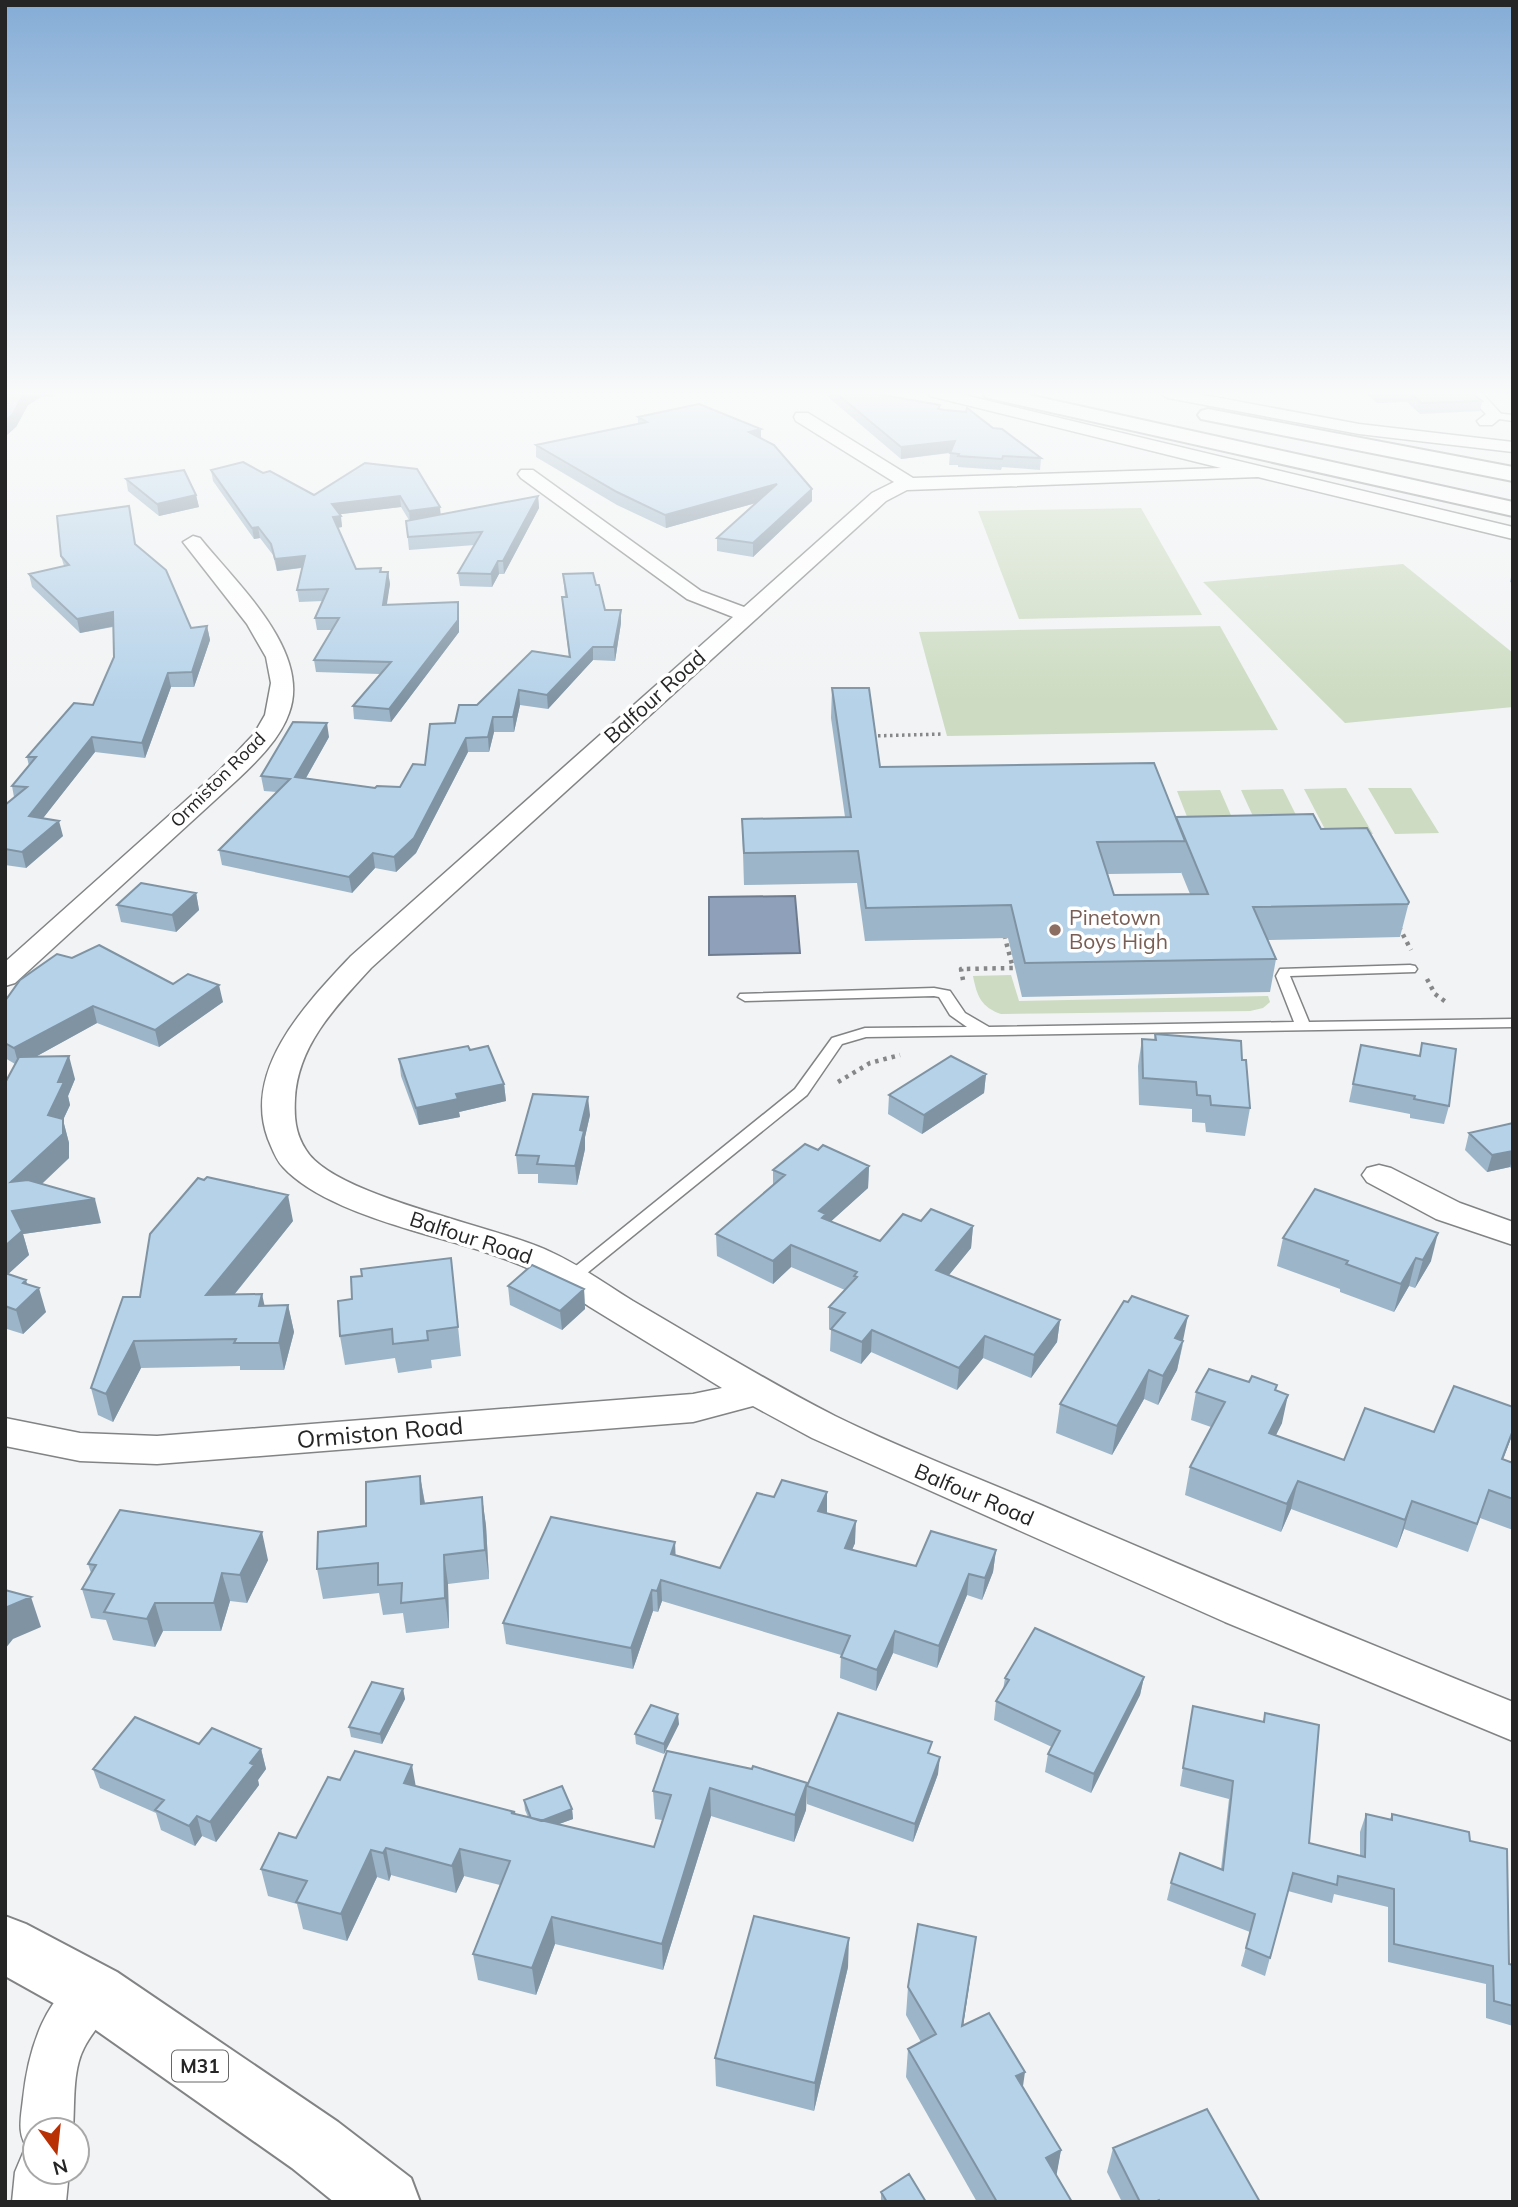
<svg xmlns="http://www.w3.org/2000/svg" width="1518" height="2207" font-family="Mulish,sans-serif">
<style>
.green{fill:#ccdbc1}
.water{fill:#8fa0bb;stroke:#6f7b8e;stroke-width:2}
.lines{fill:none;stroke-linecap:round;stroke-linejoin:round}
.service-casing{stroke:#828384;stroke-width:3}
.minor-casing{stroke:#828384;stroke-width:3}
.primary-casing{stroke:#828384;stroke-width:4}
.motorway-casing{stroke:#828384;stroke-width:4}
.path-far1{stroke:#868788;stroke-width:3.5;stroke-dasharray:2.5 3.5;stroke-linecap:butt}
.path{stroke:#868788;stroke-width:4.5;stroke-dasharray:3.5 5;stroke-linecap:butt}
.service{fill:#fff;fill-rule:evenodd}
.minor{fill:#fff;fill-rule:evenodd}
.primary{fill:#fff;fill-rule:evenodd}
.motorway{fill:#fff;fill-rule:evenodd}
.wall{fill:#9cb5c8;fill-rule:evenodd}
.shaded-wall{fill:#7f93a3}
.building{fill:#b5d2e9;stroke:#7f93a3;stroke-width:2}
.education-dot{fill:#8d6e63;stroke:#fff;stroke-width:2.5}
.labels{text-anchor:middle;stroke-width:7;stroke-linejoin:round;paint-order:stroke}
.far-street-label{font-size:18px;fill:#252526;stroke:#fff}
.shield{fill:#fff;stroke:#666667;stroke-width:2}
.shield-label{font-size:19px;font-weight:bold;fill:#252526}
.street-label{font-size:21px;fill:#252526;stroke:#fff}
.education-label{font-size:21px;fill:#785e54;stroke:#fff;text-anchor:start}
.near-street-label{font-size:24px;fill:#252526;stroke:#fff}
</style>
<rect width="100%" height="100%" fill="#f1f3f4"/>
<path class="green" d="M1141 508 1202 615 1019 619 978 511Z
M1403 564 1513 653V707L1345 723 1203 582Z
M1220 626 1278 730 947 736 919 632Z
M1346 788 1373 834 1328 835 1304 789Z
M1368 788H1411L1439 833 1395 834Z
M1283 789 1306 835 1262 836 1241 790Z
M1220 790 1240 836 1195 837 1177 791Z
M1011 975 1019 1001 1268 996 1270 1002 1263 1008 1250 1011 1001 1014C981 1007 977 996 973 976Z"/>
<path class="water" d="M795 896 800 953 709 955V897Z"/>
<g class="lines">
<g class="service-casing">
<path id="service" d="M1495 413 1513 415V421L1492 418 1491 416Z
M1410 965 1415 966 1417 969 1415 972 1290 976 1309 1022 1513 1019V1027L866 1037 842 1044 807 1095 576 1282H564L561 1278 795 1089 832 1038 865 1028 967 1027 950 1015 939 997 934 996 745 1001 738 997 740 994 934 988 950 991 965 1013 989 1027 1294 1022 1276 976 1280 969Z"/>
</g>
<g class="minor-casing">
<path id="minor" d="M928 393H956L1513 527V539L1258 477 907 490 886 501 371 968C336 1006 298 1045 295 1098 294 1117 295 1133 306 1150 334 1197 499 1226 553 1253 581 1266 607 1285 633 1301 700 1340 766 1381 835 1416 902 1449 973 1476 1041 1505 1197 1573 1355 1638 1513 1702V1741L1225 1622 812 1438 753 1406 693 1422 157 1464 80 1461 5 1446V1418L80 1433 157 1436 693 1394 722 1388C678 1361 634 1334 590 1307 570 1294 549 1278 527 1268 489 1251 450 1242 411 1230 371 1218 311 1198 283 1167 276 1160 272 1148 268 1139 242 1069 307 1003 351 956L733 617 687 599 521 478 518 474 521 470H533L701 591 744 607 872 493 894 482 796 421 794 417 796 413H808L913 478 1221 468 930 396Z
M1160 393H1193L1359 424 1513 442V452L1359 434 1168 398Z
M1465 393H1482L1503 416 1492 425H1480L1477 421 1486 414Z
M193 536 200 538C235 582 312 651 289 713 280 739 257 761 237 780L15 983 5 986V962L220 770 254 734 265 715 271 683 266 657 247 624 183 542Z
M1379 1165 1391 1168 1460 1203 1513 1222V1245L1436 1219 1367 1182 1362 1175 1367 1168Z
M95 1969 113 1976 120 1993C111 2014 94 2028 84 2048 72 2071 75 2105 73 2130H35V2172H69L66 2202H12L15 2172 23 2153 30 2150C16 2137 21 2117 23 2099 28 2051 45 1989 95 1969Z"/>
</g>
<g class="primary-casing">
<path id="primary" d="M5 1916 26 1924 117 1972 338 2122 411 2178 420 2202H334L292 2168 73 2014 5 1976Z"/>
</g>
<g class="motorway-casing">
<path id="motorway" d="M983 393H1020L1513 502V516L993 399 986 397Z
M1208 409 1513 467V481L1201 419 1198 415 1201 411Z"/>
</g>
<path class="path-far1" d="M872 736 943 734"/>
<path class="path" d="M1399 927 1411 950
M1427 979 1435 994 1446 1002
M963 980 961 969 1013 968 1005 938
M838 1082 870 1063 900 1055"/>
<use href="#service" class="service"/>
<use href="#minor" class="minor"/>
<use href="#primary" class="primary"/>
<use href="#motorway" class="motorway"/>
</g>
<path class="wall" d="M5 393H54L52 397H41L28 405 16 427Z
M827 393H872L940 405V409L993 428 1041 458 1040 470 1002 467 1001 470 958 467V465H949L950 453 901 459 827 396Z
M1366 393H1472L1482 401 1480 411 1420 414 1407 402 1377 403Z
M638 417 761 438 812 489V501L753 557 717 551V538L756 503 666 528 617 505 536 457V445L638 424Z
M365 463 441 514 538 496 539 508 504 574H499L492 587 460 586 458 573 475 545 409 550 406 521 409 520 401 507 340 514 342 527 338 528 356 569 381 568 382 572H388L390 584 386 605 458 602 459 614V632L391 722 354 719 353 706 380 674 316 672 314 660 332 630H317L315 618 323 601 299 602 297 590 302 568 277 571 273 555 260 538 254 539 213 481 211 470 263 473 314 495Z
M126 479 196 495 199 507 159 516 128 491Z
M135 545 191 628 207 626 210 640 194 687H171L145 758 95 752 43 818 63 836 26 868 5 865V805L14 797 12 786 29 766 27 757 93 705 114 657 113 627 80 633 32 587 29 574 64 566 61 556Z
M1513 569V583L1510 582Z
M563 574 596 585 605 610H621V623L615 661 593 660 548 709 520 705 514 732H494L489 752H468L416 853 396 872 375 868 352 893 222 865 219 850 277 792 264 791 261 776 329 737 306 778 375 788 400 787 425 765 455 723 477 705 569 656 563 610 562 597H565Z
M832 688 880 767 1176 817 1321 829 1409 902 1400 937 1268 940 1276 959 1270 992 1022 997 1008 938 865 941 857 883 744 885 742 819 845 817 831 718ZM1181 872 1190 894 1114 895 1108 874 1181 873Z
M196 893 199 910 176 932 121 922 117 905Z
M72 958 173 984 223 1002 159 1047 97 1023 35 1057 75 1079 68 1096 70 1105 63 1120 69 1143V1158L42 1184 101 1223 23 1234 29 1255 8 1274 27 1284 46 1312 23 1334 7 1329 5 1330V1083L15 1064 5 1058V1001Z
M1155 1034 1242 1060 1250 1108 1245 1136 1206 1132 1205 1123 1192 1122V1109L1139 1105 1138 1066 1142 1039 1154 1040Z
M1422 1043 1449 1106 1444 1124 1410 1118V1114L1349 1102 1361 1045 1419 1056Z
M470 1050 504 1084 506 1101 459 1112 460 1117 419 1125 401 1076 399 1059Z
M986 1074 984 1093 922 1134 888 1114 889 1095Z
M590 1115 585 1137V1149L577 1185 538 1183V1174H518L516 1155Z
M1513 1123V1170L1510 1167 1487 1172 1465 1150 1469 1133Z
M818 1150 869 1166 868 1188 831 1221 880 1241 921 1221 973 1226 971 1248 949 1275 1060 1320 1057 1342 1031 1378 983 1358 957 1390 871 1352 861 1364 830 1351 831 1330 829 1329V1307L845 1290 791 1267 773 1284 717 1256 716 1234 773 1185V1170Z
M1315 1189 1431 1261 1415 1288 1409 1286 1394 1312 1340 1292V1289L1277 1266 1283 1238Z
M293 1221 234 1295 265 1306 288 1305 294 1332 284 1370H240V1366L141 1368 113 1422 98 1415 91 1388 140 1297Z
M508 1286 584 1289 585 1309 562 1330 510 1305Z
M454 1287 461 1356 431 1360 432 1368 398 1373 395 1358 345 1365 340 1336Z
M1183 1344 1177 1370 1158 1405 1144 1399 1112 1455 1056 1433 1060 1404Z
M1276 1390 1282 1423 1276 1435 1344 1460 1513 1407V1433L1503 1460 1513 1463V1530L1480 1518 1468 1552 1404 1529 1397 1548 1291 1509 1281 1532 1185 1495 1190 1467 1211 1427 1191 1420 1196 1392Z
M420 1476 425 1503 482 1497 486 1526 489 1579 448 1584 449 1628 406 1633 403 1613 383 1615 379 1593 323 1599 317 1569Z
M827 1513 855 1543 852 1550 916 1566 996 1550 993 1572 982 1600 967 1595 937 1668 893 1653 876 1691 840 1678 841 1655 662 1601 658 1612 653 1611 633 1669 506 1644 503 1623 675 1555 720 1568Z
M268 1560 247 1603 230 1601 221 1631H163L155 1647 113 1640 106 1620 91 1618 82 1589 91 1573 88 1564Z
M1144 1677 1140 1695 1091 1793 1045 1772 1048 1754 1052 1747 994 1720 996 1701 1003 1690 1005 1678Z
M403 1689 405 1699 382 1744 351 1737 349 1727Z
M1193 1706 1263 1722 1265 1713 1309 1843 1360 1856V1832L1366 1814 1390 1819 1392 1814 1470 1841 1509 1964 1513 1965V2026L1486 2018V1984L1388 1962V1907L1334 1894 1332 1903 1288 1891 1265 1976 1241 1966 1250 1932 1167 1900 1171 1883 1221 1869 1229 1799 1180 1786Z
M679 1724 664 1754 636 1744 635 1734Z
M199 1744 261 1749 266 1769 258 1780 259 1785 216 1842 202 1836 195 1846 161 1830 156 1813 100 1788 93 1769Z
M931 1754 938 1774 913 1842 807 1804V1786Z
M340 1780 416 1786 515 1812V1814L528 1817 525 1810 524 1800 572 1809 573 1819 559 1824 654 1847 662 1820 655 1819 653 1791 807 1783 806 1810 794 1842 711 1816 663 1970 555 1944 536 1995 478 1980 473 1954 500 1885 464 1876 456 1893 391 1875 389 1881 377 1877 347 1941 303 1929 297 1904 268 1896 261 1869 296 1838Z
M972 1966 963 2025 1023 2087 1061 2150 1056 2175 1072 2202H977L906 2077 908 2049 921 2042 906 2015 908 1987Z
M848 1967 814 2111 716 2086 715 2058Z
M1113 2148 1260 2202H1122L1107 2172Z
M881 2192 926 2202H881Z"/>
<path class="shaded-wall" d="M24 393H40L41 397 28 405 16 427 5 437V421Z
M761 429V441L749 432Z
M955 441 954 452 901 459V447Z
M777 484V497L666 528 665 515Z
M812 489V501L753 557V543Z
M196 495 199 507 159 516 157 504Z
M400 496 401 507 334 515 332 504Z
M538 496 539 508 504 574 503 561Z
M440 507 441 518 410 522 409 511Z
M341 516 342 527 334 528 333 517Z
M258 527 260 538 254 539 252 528Z
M305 556 306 567 277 571 275 559Z
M498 561 499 574 492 587 491 574Z
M388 572 390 584 385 617 383 605Z
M458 602 459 614V632L391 722 389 709Z
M621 610V623L615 661 614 647Z
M113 612 115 626 80 633 77 619Z
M207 626 210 640 194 687 192 672Z
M593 647V660L548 709 547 695Z
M168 673 171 687 145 758 142 743Z
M519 690 520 705 514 732 513 717Z
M493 717 494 732 489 752 488 737Z
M327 723 329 737 298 792 295 777Z
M92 737 95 752 33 831 29 816Z
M466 738 468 752 416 853 396 872 394 857Z
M59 821 63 836 26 868 22 852Z
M373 853 375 868 352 893 349 877Z
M196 893 199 910 176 932 172 915Z
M219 985 223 1002 159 1047 155 1030Z
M93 1006 97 1023 19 1066 14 1048Z
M69 1056 75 1079 68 1096 70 1105 63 1120 69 1143V1158L18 1206 11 1182 48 1115 58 1082Z
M986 1074 984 1093 922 1134 924 1115Z
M504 1084 506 1101 459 1112 460 1117 419 1125 416 1108 456 1094Z
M588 1097 590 1115 585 1137V1149L577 1185 575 1166 580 1130Z
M1513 1151V1157L1510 1167 1487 1172 1492 1155Z
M869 1166 868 1188 826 1226 819 1211Z
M288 1195 293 1221 212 1322 206 1295Z
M95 1199 101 1223 23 1234 29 1255 5 1277V1246L12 1211Z
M973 1226 971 1248 935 1292 936 1270Z
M1438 1233 1431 1261 1415 1288 1423 1260Z
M791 1245V1267L773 1284V1261Z
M1416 1258 1409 1286 1394 1312 1401 1284Z
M26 1280 31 1296 39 1288 46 1312 23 1334 16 1310 23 1283Z
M584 1289 585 1309 562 1330 560 1311Z
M262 1294 268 1321 259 1306Z
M288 1305 294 1332 284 1370 279 1343Z
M1188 1316 1177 1370 1158 1405 1163 1376 1175 1338Z
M1060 1320 1057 1342 1031 1378 1034 1355Z
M872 1330 871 1352 861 1364 862 1342Z
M985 1336 983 1358 957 1390 959 1368Z
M134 1341 141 1368 113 1422 106 1394Z
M1149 1370 1144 1399 1112 1455 1117 1426Z
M1288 1395 1282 1423 1263 1461 1269 1433Z
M1513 1430V1433L1492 1487 1502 1459Z
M420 1476 425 1505 421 1504Z
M1298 1481 1291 1509 1281 1532 1287 1504Z
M827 1492V1513L818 1511Z
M482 1497 486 1526 489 1579 485 1550Z
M1412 1501 1404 1529 1397 1548 1405 1520Z
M856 1521 855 1543 844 1569 845 1548Z
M262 1532 268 1560 247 1603 240 1575Z
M675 1542 676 1564 671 1554Z
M996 1550 993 1572 982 1600 985 1578Z
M444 1555 448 1584 449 1628 445 1598Z
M222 1573 230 1601 221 1631 214 1603Z
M969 1574 967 1595 937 1668 939 1646Z
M661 1580 662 1601 658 1612 657 1591Z
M652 1590 653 1611 633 1669 631 1648Z
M31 1597 41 1627 13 1639 5 1649V1608Z
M155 1603 163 1631 155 1647 147 1619Z
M895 1631 893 1653 876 1691 877 1670Z
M1144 1677 1140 1695 1091 1793 1094 1774Z
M403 1689 405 1699 382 1744 380 1734Z
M678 1714 679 1724 664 1754V1744Z
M261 1749 266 1769 258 1780 259 1785 216 1842 210 1822 250 1763Z
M940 1757 938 1774 913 1842 915 1824Z
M412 1765 417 1793 404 1783Z
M807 1783 806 1810 794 1842 795 1815Z
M710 1788 711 1816 663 1970 662 1944Z
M572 1809 573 1819 534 1833 533 1823Z
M197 1816 202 1836 195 1846 189 1826Z
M386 1848 391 1875 389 1881 383 1853Z
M460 1849 464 1876 456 1893 452 1866Z
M371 1850 377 1877 347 1941 341 1914Z
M552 1917 555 1944 536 1995 532 1968Z
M976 1937 972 1966 959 2054 962 2026Z
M849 1938 848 1967 814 2111 815 2083Z
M1025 2072 1021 2100 1016 2076Z
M1061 2150 1056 2178 1046 2158Z"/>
<path class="building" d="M5 393H24L13 414 5 421Z
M836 393H872L940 405 938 409 945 410 966 412 967 408 993 428 1002 429 1041 458 1003 456 1002 459 958 456 959 454 950 453 955 441 901 447Z
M1410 393H1472L1482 401 1422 403Z
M699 404 761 429 749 432 774 445 812 489 753 543 717 538 777 484 665 515 617 492 536 445 647 422 638 417Z
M243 462 263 473 270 471 314 495 365 463 417 469 440 507 409 511 400 496 332 504 341 516 333 517 356 569 381 568 380 572H388L383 605 458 602V620L389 709 353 706 391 662 314 660 339 618H315L328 589 297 590 305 556 275 559 271 544 258 527 252 528 211 470Z
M184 470 196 495 157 504 126 479Z
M538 496 503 561H498L491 574 458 573 482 532 408 537 406 521Z
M129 506 135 544 166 570 191 628 207 626 192 672 168 673 142 743 92 737 29 816 59 821 22 852 5 849V805L27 787 12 786 36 757H27L74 703 93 705 114 657 113 612 77 619 29 574 69 565 61 556 57 516Z
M593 573 596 585H599L605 610H621L614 647H593L547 695 519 690 513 717H493L488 737 466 738 414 838 394 857 373 853 349 877 219 850 290 779 261 776 293 722 327 723 295 777 375 788 377 786 400 787 413 764 425 765 430 724 455 723 459 705H477L532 651 570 657 562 597H567L563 574Z
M832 688H869L880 767 1154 763 1185 841 1097 842 1114 895 1208 894 1176 817 1313 814 1321 829 1367 828 1409 902 1408 904 1253 907 1276 959 1025 963 1011 905 866 908 858 851 744 853 742 819 851 817Z
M141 883 196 893 172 915 117 905Z
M99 945 173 984 188 974 219 985 155 1030 93 1006 14 1048 5 1043V1001L20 980 57 954 72 958Z
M1155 1034 1241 1041 1242 1060H1246L1250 1108 1211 1105 1210 1096 1197 1095 1196 1082 1143 1078 1142 1039 1156 1040Z
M1422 1043 1456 1049 1449 1106 1414 1099 1415 1096 1353 1084 1361 1045 1420 1056Z
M468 1046 470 1050 488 1046 504 1084 456 1094 458 1099 416 1108 399 1059Z
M69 1056 58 1082H64L48 1115 63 1119V1134L11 1182 28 1180 95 1199 12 1211 22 1231 5 1246V1083L19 1057Z
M951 1056 986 1074 924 1115 889 1095Z
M533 1094 588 1097 580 1130 584 1131 575 1166 537 1164 539 1156 516 1155Z
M1513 1123V1151L1492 1155 1469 1133Z
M805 1144 818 1150 823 1145 869 1166 819 1211 826 1214 822 1218 880 1241 903 1214 921 1221 931 1209 973 1226 936 1270 1060 1320 1034 1355 985 1336 959 1368 872 1330 862 1342 831 1329 845 1313 829 1307 857 1277 854 1276 857 1272 791 1245 773 1261 716 1234 785 1175 773 1170Z
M207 1177 288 1195 206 1295 262 1294 259 1306 288 1305 279 1343H234L236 1339 134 1341 106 1394 91 1388 123 1297H140L150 1234 198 1178 204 1180Z
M1315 1189 1438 1233 1423 1260 1416 1258 1401 1284 1346 1264 1348 1261 1283 1238Z
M451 1258 458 1327 427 1331 428 1340 393 1344 392 1329 340 1336 338 1301 352 1299 351 1277 362 1276 361 1269Z
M532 1265 584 1289 560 1311 508 1286Z
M5 1273 26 1280 23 1283 39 1288 16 1310 5 1306Z
M1132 1296 1188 1316 1175 1338 1183 1341 1163 1376 1149 1370 1117 1426 1060 1404 1124 1301 1128 1302Z
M1209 1369 1249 1382 1252 1376 1277 1385 1275 1390 1288 1395 1269 1433 1344 1460 1365 1408 1434 1432 1454 1386 1513 1407V1430L1502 1459 1513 1463V1499L1489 1490 1477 1524 1412 1501 1405 1520 1298 1481 1287 1504 1190 1467 1225 1402 1196 1392Z
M420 1476 421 1504 482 1497 485 1550 444 1555 445 1598 401 1603 402 1583 378 1585V1563L317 1569 318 1532 366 1526V1482Z
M782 1480 827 1492 818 1511 856 1521 845 1548 916 1566 931 1531 996 1550 985 1578 969 1574 939 1646 895 1631 877 1670 841 1657 850 1636 661 1580 657 1591 652 1590 631 1648 503 1623 551 1517 675 1542 671 1554 720 1568 757 1493 774 1497Z
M120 1510 262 1532 240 1575 222 1573 214 1603H155L147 1619 104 1612 114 1594 82 1589 96 1565 88 1564Z
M5 1590 31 1597 5 1608Z
M1035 1628 1144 1677 1094 1774 1048 1754 1060 1731 996 1701 1009 1680 1005 1678Z
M372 1682 403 1689 380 1734 349 1727Z
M651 1705 678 1714 664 1744 635 1734Z
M1193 1706 1264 1722 1265 1713 1319 1725 1309 1843 1365 1857 1366 1814 1392 1820V1814L1469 1832 1470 1841 1507 1849 1509 1964 1513 1965V2006L1494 2001 1493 1966 1394 1944V1889L1338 1876 1337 1885 1293 1873 1270 1958 1246 1948 1255 1914 1171 1883 1180 1853 1223 1870 1233 1781 1183 1768Z
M838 1713 932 1742 928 1753 940 1757 915 1824 807 1786Z
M135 1717 199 1744 212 1728 261 1749 250 1763 254 1765 210 1822 197 1816 189 1826 155 1810 164 1800 93 1769Z
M355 1751 412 1765 404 1783 515 1812 511 1813 654 1847 671 1795 653 1791 667 1751 752 1769 753 1766 807 1783 795 1815 710 1788 662 1944 552 1917 532 1968 473 1954 510 1861 460 1849 452 1866 386 1848 383 1853 371 1850 341 1914 296 1902 307 1881 261 1869 279 1833 296 1838 328 1777 340 1780Z
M562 1786 572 1809 541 1821 531 1818 524 1800Z
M754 1916 849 1938 815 2083 715 2058Z
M918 1924 976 1937 962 2026 989 2013 1025 2072 1016 2076 1061 2150 1046 2158 1072 2202H997L908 2049 936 2034 908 1987Z
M1207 2109 1260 2202H1160L1159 2200 1155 2202H1140L1113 2148Z
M909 2174 926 2202H887L881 2192Z"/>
<linearGradient id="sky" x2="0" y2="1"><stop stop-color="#84acd6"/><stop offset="0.56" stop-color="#f9fafa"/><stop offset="1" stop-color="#f9fafa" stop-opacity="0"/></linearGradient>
<rect width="1518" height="702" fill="url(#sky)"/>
<circle class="education-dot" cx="1055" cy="930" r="7"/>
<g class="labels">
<g class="far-street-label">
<text transform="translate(218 780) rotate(-45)" y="6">Ormiston Road</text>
</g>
<rect class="shield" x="172" y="2050.5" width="56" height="31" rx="5"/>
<g class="shield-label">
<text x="200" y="2073">M31</text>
</g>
<g class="street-label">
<text transform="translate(655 697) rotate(-42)" y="7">Balfour Road</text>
<text transform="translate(471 1238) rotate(18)" y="7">Balfour Road</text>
<text transform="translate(974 1495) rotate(23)" y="7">Balfour Road</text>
</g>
<g class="education-label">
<text x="1069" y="925">Pinetown<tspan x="1069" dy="24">Boys High</tspan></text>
</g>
<g class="near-street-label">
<text transform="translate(380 1433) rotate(-5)" y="8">Ormiston Road</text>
</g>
</g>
<rect width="1518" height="2207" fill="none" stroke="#252526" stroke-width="14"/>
<g transform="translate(56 2151) rotate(165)"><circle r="33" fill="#ffffff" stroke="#a8a8a8" stroke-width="2"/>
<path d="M0-5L12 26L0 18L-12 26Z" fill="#ba3005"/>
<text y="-10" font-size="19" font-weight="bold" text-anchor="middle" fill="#252526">N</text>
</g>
</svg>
